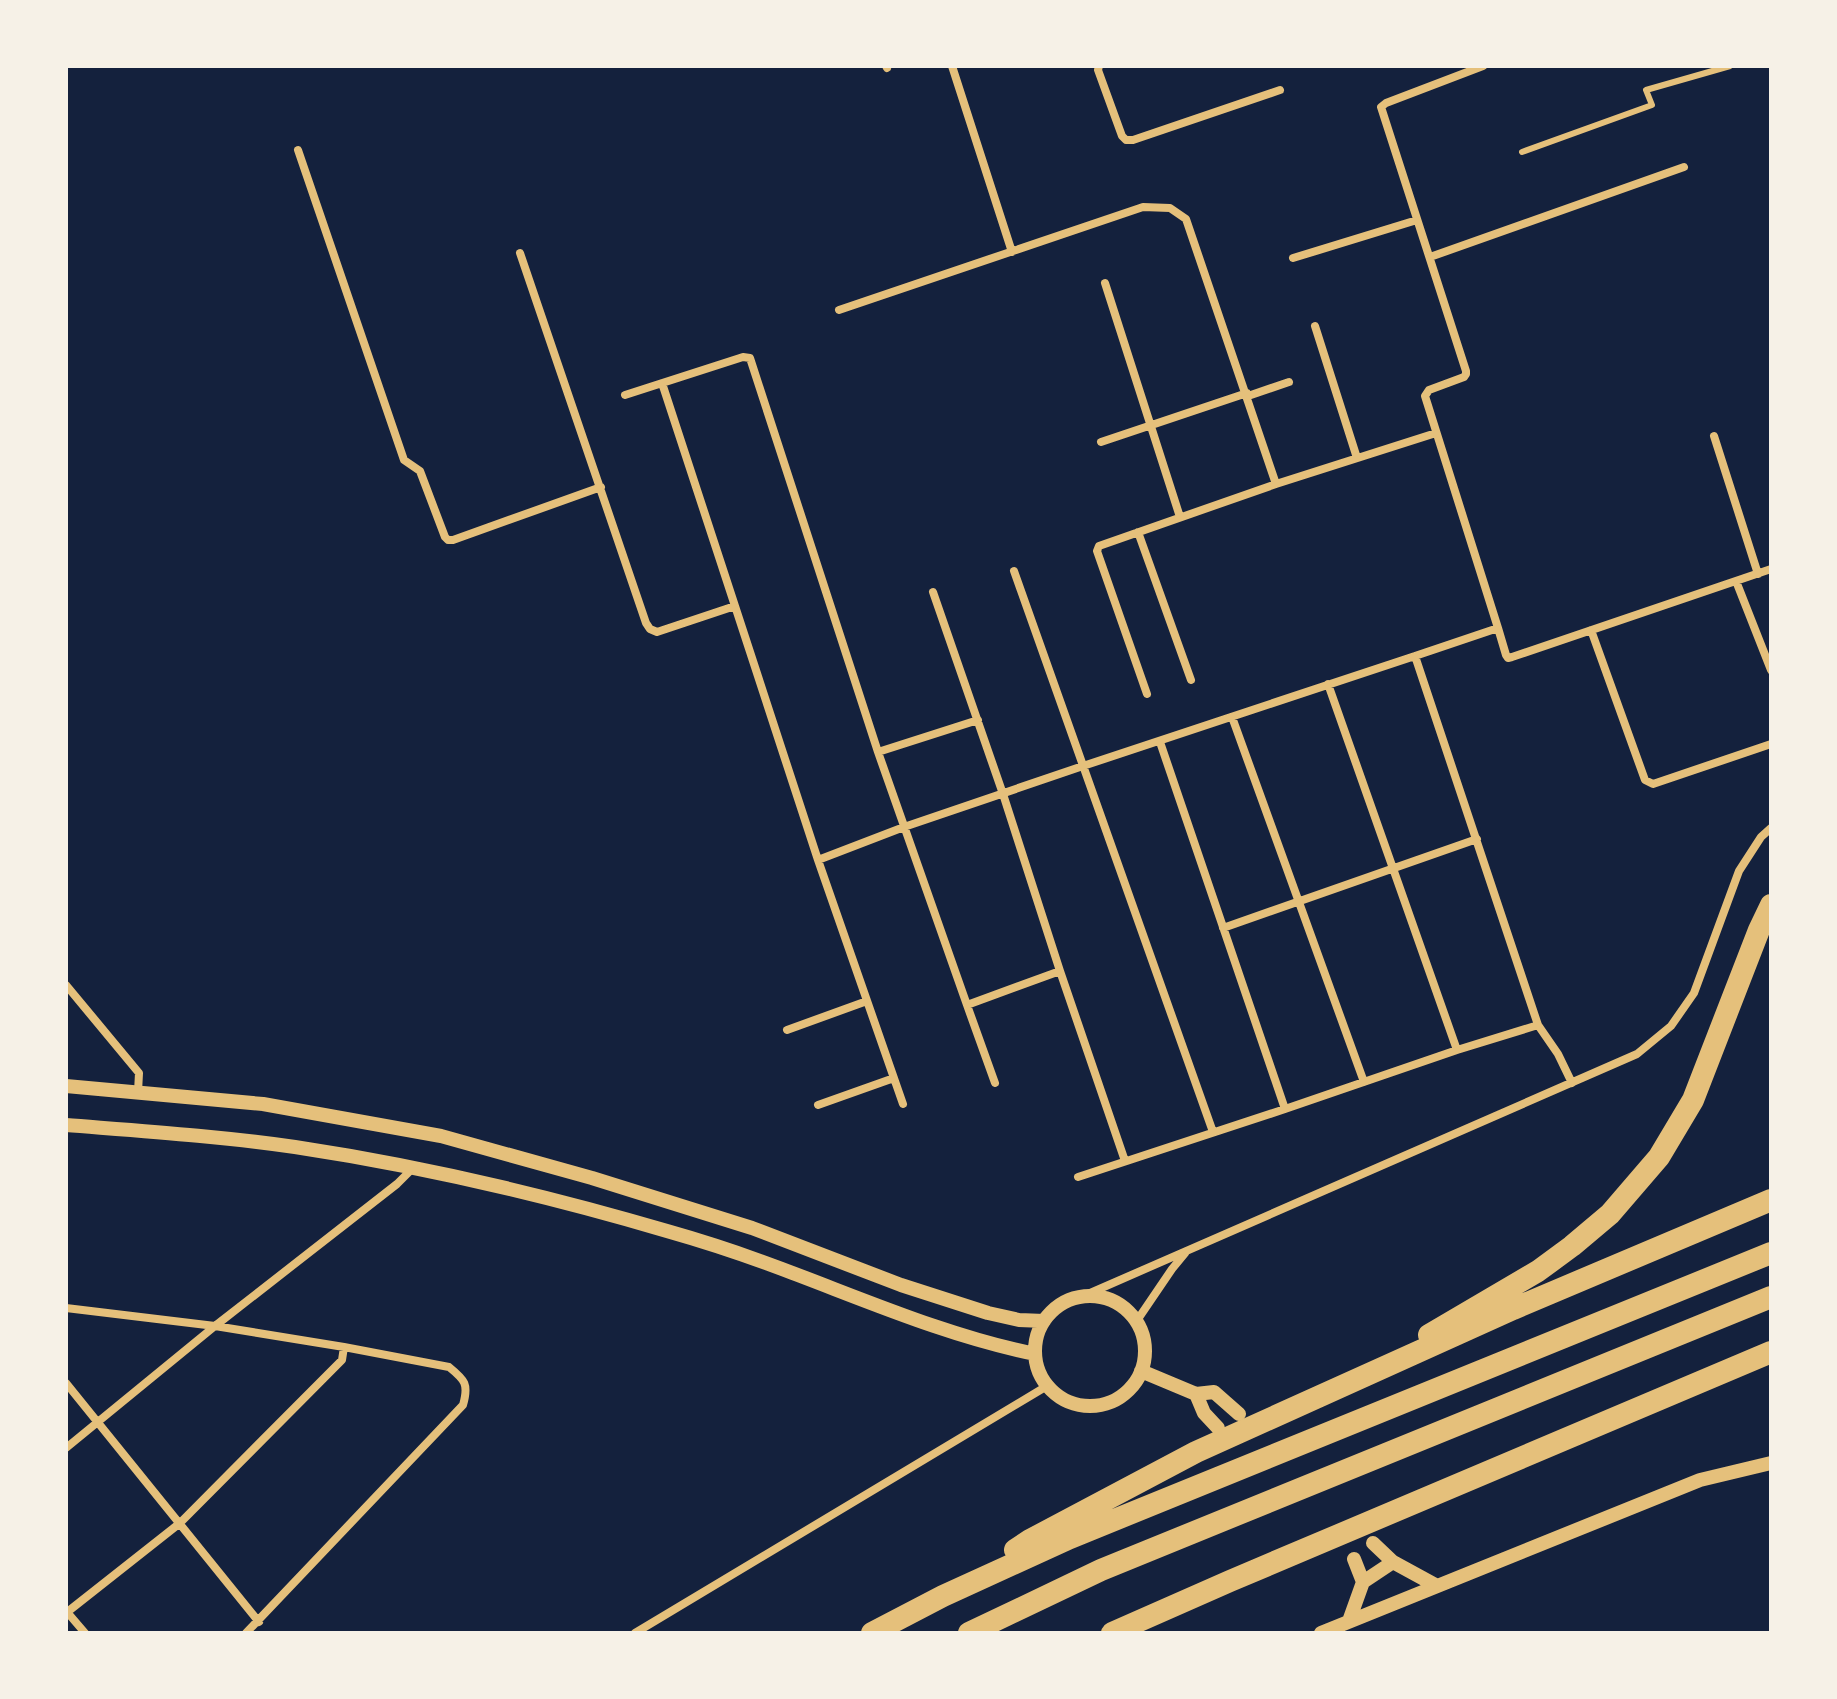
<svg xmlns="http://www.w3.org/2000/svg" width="1837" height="1699" font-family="Montserrat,sans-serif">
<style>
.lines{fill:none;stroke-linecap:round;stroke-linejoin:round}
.service{stroke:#e5c07b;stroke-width:6}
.minor{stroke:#e5c07b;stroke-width:8}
.tertiary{stroke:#e5c07b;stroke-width:14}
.motorway{stroke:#e5c07b;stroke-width:22}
</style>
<rect width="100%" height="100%" fill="#14213d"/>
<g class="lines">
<path class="service" d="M1522 152 1652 105 1646 90 1730 66"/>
<path class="minor" d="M886 66 887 68
M952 66 1012 252
M1099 66 1098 70 1122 136 1126 140H1133L1280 90
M1483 66 1386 103 1381 107 1466 371V374L1464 377 1429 390 1425 396 1498 628
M298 150 404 460 420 471 445 537 448 540H453L601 487
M520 253 646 623 650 629 657 632 735 606 818 860 903 1104
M1430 257 1684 167
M1293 258 1417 220
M1105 283 1180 517
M839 310 1143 207 1170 208 1186 219 1276 484
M1315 326 1357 458
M662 383 735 606
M625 395 743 357 750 358 878 752 967 1005 1060 971
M1248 396 1289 382
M1714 436 1758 574
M1101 442 1247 393
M1138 532 1191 680
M1014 571 1213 1132
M1736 581 1771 670
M933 592 1003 794 1060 971 1125 1161
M1591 630 1645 780 1653 784 1771 744
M1415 656 1498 628 1506 655 1508 658 1512 657 1771 569
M1328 684 1457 1050
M1147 694 1097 551 1099 546 1276 484 1436 433
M1232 717 1364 1082
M1160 742 1285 1109
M878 752 978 720
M818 860 904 827 1083 766 1415 656 1538 1025 1457 1050 1285 1109 1078 1177
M1223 928 1477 839
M66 985 139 1073 138 1092
M967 1005 995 1083
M1538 1025 1558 1054 1572 1083
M787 1030 867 1001
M818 1105 894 1078
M1081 1297 1637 1054 1671 1026 1694 993 1739 871 1761 837 1771 828
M66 1308 215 1326 397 1184 413 1168
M1136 1322 1172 1269 1186 1252
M66 1383 259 1622
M66 1448 215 1326 344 1347 449 1367C465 1380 469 1384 463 1405L246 1633
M67 1612 85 1633
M66 1613 180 1523 342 1360 344 1347
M635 1633 1047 1386"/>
<path class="tertiary" d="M66 1086 263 1104 441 1136 592 1178 752 1228 901 1285 988 1313 1019 1320 1044 1321
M66 1125C142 1131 219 1136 295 1147 421 1166 545 1195 667 1231 706 1242 745 1255 782 1269 865 1300 947 1336 1035 1354
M1035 1351a55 55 0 1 1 110 0a55 55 0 1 1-110 0Z
M1141 1371 1196 1394 1214 1392 1239 1414
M1196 1394 1204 1413 1218 1428
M1373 1543 1393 1562 1437 1586
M1363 1582 1393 1562
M1349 1621 1363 1582 1354 1559
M1321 1633 1700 1480 1771 1463"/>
<path class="motorway" d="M1429 1335 1538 1271 1572 1246 1610 1214 1659 1157 1693 1100 1759 930 1771 905
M1015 1550 1030 1540 1196 1452 1513 1309 1771 1200
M872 1633 943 1596 1070 1538 1771 1253
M969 1633 1101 1570 1771 1297
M1112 1633 1230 1581 1771 1352"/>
</g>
<rect width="1837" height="1699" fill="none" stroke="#f6f1e7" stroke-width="136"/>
</svg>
